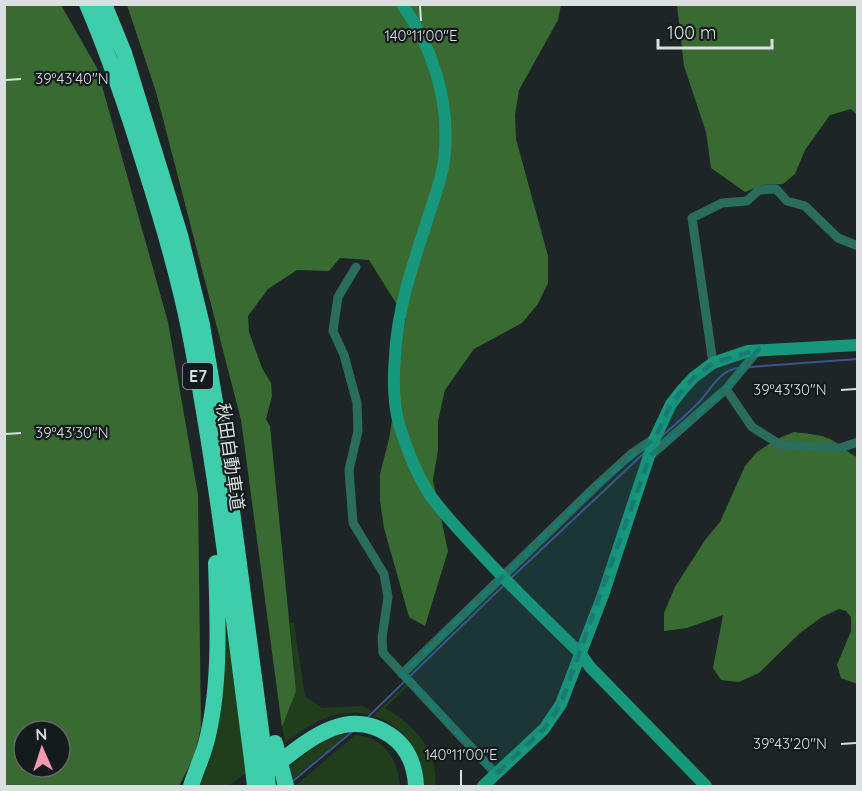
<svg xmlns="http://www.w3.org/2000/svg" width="862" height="791" font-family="Quicksand,'Noto Sans JP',sans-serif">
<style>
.green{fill:#213e1c}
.forest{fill:#386a31;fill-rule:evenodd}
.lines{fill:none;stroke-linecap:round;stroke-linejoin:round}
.stream{stroke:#3f518f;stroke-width:2}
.street{stroke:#2a6d5c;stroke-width:9}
.secondary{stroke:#17977b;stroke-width:12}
.highway{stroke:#3eceac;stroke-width:16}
.highway-bridge{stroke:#3eceac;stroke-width:16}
.marked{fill:#197b74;fill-opacity:0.2;stroke:#197b74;stroke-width:4.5;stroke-dasharray:12 8;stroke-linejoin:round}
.ticks{fill:none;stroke:#dadfe0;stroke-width:2}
.labels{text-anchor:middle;stroke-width:4.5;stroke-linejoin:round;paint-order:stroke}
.shield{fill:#141b1c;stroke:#9fa4a5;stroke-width:1.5}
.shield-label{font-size:16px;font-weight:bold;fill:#dadfe0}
.street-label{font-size:18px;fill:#dadfe0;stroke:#141b1c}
.ticks-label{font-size:15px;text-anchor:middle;fill:#dadfe0;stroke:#141b1c;stroke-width:4.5;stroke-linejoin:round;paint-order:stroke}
</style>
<rect width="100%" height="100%" fill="#1d2526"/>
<path class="green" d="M227 610 246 773 229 786H198C227 734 225 669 224 611Z
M290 623H294L305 696 322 708 362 706 372 711 368 714C334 708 311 723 285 743L282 727 296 691Z
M406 684 408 686 385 708C413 724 439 751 435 786H421C421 780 422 773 421 767 416 745 396 721 373 716Z
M348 734 293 779 289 767C307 753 324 736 348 734Z
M355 735C384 737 398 759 400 786H295Z"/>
<path class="forest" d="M5 5H61L97 68 168 322 198 495 201 727 194 757 179 786H5ZM24 731H60V767H24Z
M127 5H561L558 20 519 90 515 115 516 139 548 256V283L538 304 522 323 474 349 445 390 438 421V450L433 480 448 551 425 626 409 617 384 528 380 501V474L389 439 396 396 398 349 406 319 369 260 340 258 329 271 297 270 268 289 248 316 249 332 262 368 271 383 272 396 266 419 270 426 296 691 282 727 241 420 156 92Z
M677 5H857V115L851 109 830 115 805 150 795 174 783 184 763 185 745 192 711 168 706 132 684 66Z
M794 432C809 434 824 434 837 443 845 448 849 454 857 457V684L841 678 837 665 851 631V617L846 611 839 609 822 617 800 633 759 673 739 682 721 680 713 668 723 615 687 628 664 631V613L675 587 705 540 720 522 745 466 757 452 777 439Z"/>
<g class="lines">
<path class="stream" d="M750 367 858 359
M661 437C674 425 688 414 700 401 711 389 720 370 738 368
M510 579 644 453
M409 677 504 585
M366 719 405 681
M293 781 353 731"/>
<path class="street" d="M356 267 338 297 333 331 344 355 357 403 358 431 349 470 353 523 384 574 388 597 382 638 383 653 496 774
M713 363 692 218 722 203 747 201 759 190 776 189 787 201 805 206 838 238 858 246
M726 389 752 427 781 445 840 448 858 442
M650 456 726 389 759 349
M402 674 596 486 631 454 655 438"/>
<path class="secondary" d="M402 4C432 46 449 99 445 150 444 175 433 200 426 224 412 267 397 311 395 356 393 379 393 402 399 424 406 447 417 475 430 495 442 512 457 528 471 543 505 581 543 617 580 653L590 667 706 786
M483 786 544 729 561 704 603 595 655 438 671 404 682 390 694 377 713 363 748 351 858 345"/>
<path class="highway" d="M87 4C110 58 128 111 145 167 162 220 178 274 189 329 217 471 233 616 252 760
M104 4 124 53 180 235 202 325 227 473 264 753
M271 769C306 742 345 705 390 735 408 747 415 766 416 786
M191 786C195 773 201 760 205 747 221 692 218 621 216 563"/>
<path class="highway-bridge" d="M275 743 286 786
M264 753 268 786
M252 760 255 786"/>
</g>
<path class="marked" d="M759 349 726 389 650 456 561 704 544 729 496 774 402 674 596 486 655 438 671 404 694 377 713 363Z"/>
<path class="ticks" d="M420 6 421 21M6 80 21 79M841 390 856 389M6 434 21 433M841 744 856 743M461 770V785"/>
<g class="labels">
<rect class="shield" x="183" y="363" width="30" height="26" rx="4.5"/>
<g class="shield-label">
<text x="198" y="382">E7</text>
</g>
<g class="street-label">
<text transform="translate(230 457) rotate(82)" y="6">秋田自動車道</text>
</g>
</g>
<g class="ticks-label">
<text x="421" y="41">140°11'00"E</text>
<text x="72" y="84">39°43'40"N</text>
<text x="790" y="395">39°43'30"N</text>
<text x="72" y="438">39°43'30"N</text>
<text x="790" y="749">39°43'20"N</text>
<text x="461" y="760">140°11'00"E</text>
</g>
<rect width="862" height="791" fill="none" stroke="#dadfe0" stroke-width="12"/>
<g transform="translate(42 749) rotate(357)"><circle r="28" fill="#141b1c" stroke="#63696a" stroke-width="1.5"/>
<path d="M0-4.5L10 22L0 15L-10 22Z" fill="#f29aad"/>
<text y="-9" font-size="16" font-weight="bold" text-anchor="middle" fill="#dadfe0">N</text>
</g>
<path d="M658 39v9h114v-9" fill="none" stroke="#dadfe0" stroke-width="3"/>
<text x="667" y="39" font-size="18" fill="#dadfe0" stroke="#141b1c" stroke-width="4.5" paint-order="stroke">100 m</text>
</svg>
